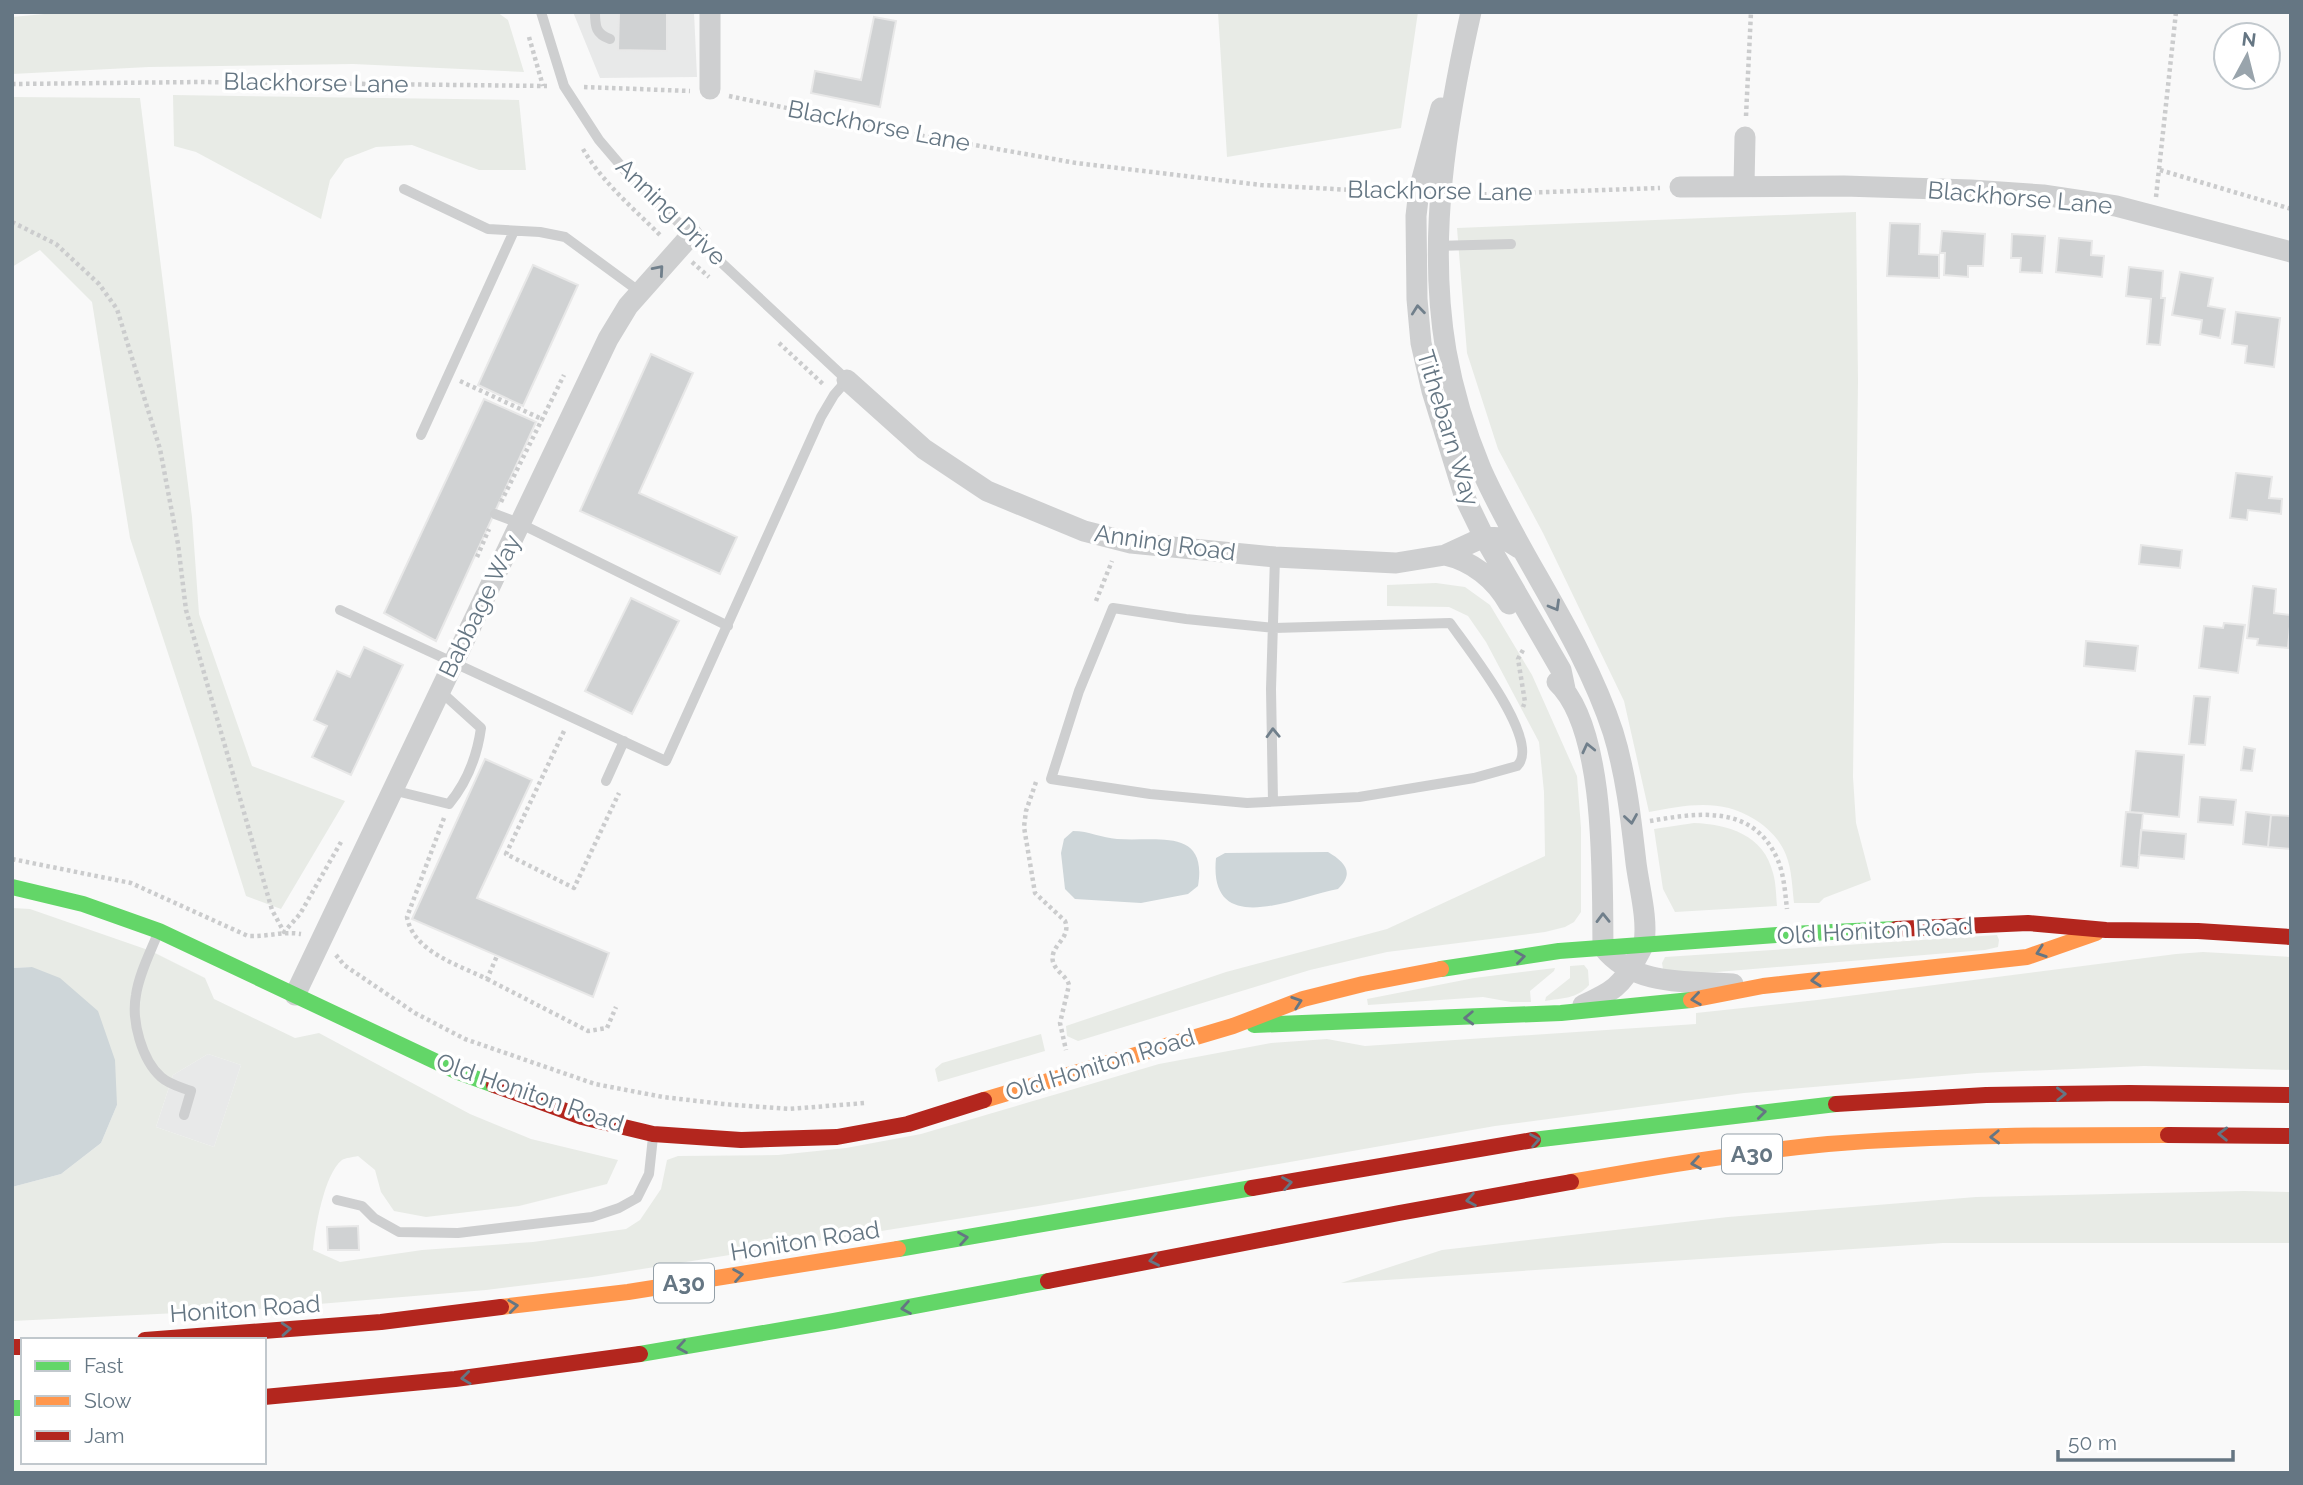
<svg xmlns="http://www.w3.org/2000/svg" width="2303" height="1485" font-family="Raleway,sans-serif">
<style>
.built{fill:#e8e9e9}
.green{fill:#e8ebe6;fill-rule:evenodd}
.water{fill:#ced6d9}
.building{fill:#d0d2d3;stroke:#e8e8e8;stroke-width:2}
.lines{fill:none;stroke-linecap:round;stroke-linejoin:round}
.path{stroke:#cbcccd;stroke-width:4.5;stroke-dasharray:3.5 3.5;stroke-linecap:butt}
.lane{stroke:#cecfd0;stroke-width:10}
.street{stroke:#cecfd0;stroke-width:21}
.fast{stroke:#63d668;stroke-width:16}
.slow{stroke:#ff974d;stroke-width:16}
.jam{stroke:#b3261e;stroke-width:16}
.oneway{stroke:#707f8b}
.oneway2{stroke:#657683}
.labels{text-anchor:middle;stroke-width:7;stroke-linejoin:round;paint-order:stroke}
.shield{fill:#fff;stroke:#939fa8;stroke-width:2}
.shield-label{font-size:23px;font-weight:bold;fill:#657683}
.street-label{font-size:24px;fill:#657683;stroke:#fff}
</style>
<rect width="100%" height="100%" fill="#f9f9f9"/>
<path class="built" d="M573 12H694L697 77 600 78Z
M208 1054 241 1065 214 1147 156 1127 173 1075Z"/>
<path class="green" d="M66 12H497L508 20 524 72 353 64 149 67 12 74V17Z
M1218 12H1418L1401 128 1227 157Z
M173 95 519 100 526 170H479L412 145 376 147 345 159 330 180 321 219 196 152 174 146Z
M12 97 140 98 192 517 199 614 252 766 345 801 281 909 246 896 198 744 130 538 92 302 40 250 12 267Z
M1856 212 1858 381 1853 777 1856 823 1871 880 1824 898 1819 903H1794C1792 887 1792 870 1786 855 1780 839 1767 827 1754 819 1721 798 1686 805 1649 812L1624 701 1543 533 1498 449 1467 353 1457 228Z
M1436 583 1465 587 1490 605 1532 675 1577 776 1581 828V912L1574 922 1565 927 1545 932 1387 952 1310 970 1078 1041 1067 1036 1066 1026 1226 972 1387 929 1545 856 1544 792 1539 742 1486 642 1468 616 1449 607 1387 606V585Z
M1694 823C1728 824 1764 835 1773 873 1776 883 1776 895 1777 906L1675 912 1663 889 1654 829Z
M12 908 30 909 151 951 205 978 214 999 295 1038 319 1033 470 1114 531 1139 618 1160 607 1184 519 1206 426 1217 394 1211 381 1192 375 1170 358 1156C353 1157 345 1158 342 1160 324 1174 315 1229 313 1250L340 1262 422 1250 533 1242 626 1229 640 1220 661 1189 667 1160 678 1156 778 1155 846 1148 921 1134 1159 1064 1271 1043 1327 1039 1365 1046 1696 1024V1013L1817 1000 2176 954 2203 952 2291 957V1070L2144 1066 1977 1073 1744 1093 1495 1126 1038 1206 592 1277 486 1290 259 1309 12 1321V1187L61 1174 101 1143 117 1105 32 967 12 968ZM208 1054 241 1065 214 1147 156 1127 173 1075Z
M1997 935 1999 940 1998 947 1985 950 1693 974 1663 969 1662 963 1665 957Z
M1584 965 1588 970 1589 985C1577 999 1562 998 1545 1001L1546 997 1570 978V966Z
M1555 968 1554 971 1530 991 1531 1002H1511L1483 997 1368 1005 1367 999 1474 978Z
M1041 1034 1045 1051 938 1082 935 1069 942 1063Z
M2244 1191 2291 1192V1243H1943L1341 1283 1442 1250 1728 1217 1976 1197Z"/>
<path class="water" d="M1073 831C1089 831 1102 838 1117 839 1157 842 1208 827 1198 886L1188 894 1141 903 1075 899 1065 889 1061 853 1064 839Z
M1328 852C1345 862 1355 873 1338 889 1295 897 1208 940 1216 858L1225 853Z
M32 967 60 978 98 1011 115 1060 117 1105 101 1143 61 1174 12 1187V968Z"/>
<path class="building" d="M619 12H667V51L618 50Z
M874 17 896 21 880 107 811 93 815 71 861 80Z
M1890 223 1920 224 1919 254 1939 255V278L1887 276Z
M1942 231 1985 234 1983 266H1968V277L1944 275 1945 253H1940Z
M2012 234 2045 236 2042 273 2020 272 2021 258H2011Z
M2059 238 2092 241 2091 255 2104 256 2102 277 2056 272Z
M533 265 578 285 523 406 478 385Z
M2129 267 2163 271 2161 298H2165L2160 345 2147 344 2151 299 2126 296Z
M2180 272 2213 278 2208 306 2225 309 2220 338 2200 334 2202 320 2172 315Z
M2236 312 2280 318 2274 367 2245 363 2247 346 2232 344Z
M651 354 693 373 639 493 737 537 720 574 580 511Z
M484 399 536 422 436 641 384 613Z
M2236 473 2272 477 2269 498 2282 499 2281 514 2248 510 2247 520 2230 518Z
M2141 545 2182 550 2180 568 2139 564Z
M2253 586 2276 589 2274 613 2291 615 2288 648 2257 645 2258 639 2247 638Z
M631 598 679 621 632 714 585 691Z
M2224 623 2245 625 2238 673 2199 668 2204 626 2223 628Z
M2086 641 2138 646 2135 671 2084 666Z
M364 647 403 665 351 775 312 757 327 726 314 720 337 671 350 677Z
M2194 696 2210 697 2205 745 2189 744Z
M2244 747 2255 749 2252 771 2241 770Z
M2136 751 2184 755 2179 817 2130 812Z
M485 759 532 780 477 898 609 953 593 997 412 919Z
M2200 797 2236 800 2233 825 2198 822Z
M2126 812 2143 813 2138 868 2121 866Z
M2246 812 2271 815 2268 847 2243 844Z
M2271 815 2291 816V849L2268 847Z
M2141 830 2186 834 2184 859 2139 855Z
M358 1226 359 1250H328L327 1227Z"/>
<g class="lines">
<path class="path" d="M529 37 543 86
M12 84 200 82 547 86
M584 87 690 91
M729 96 907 133 1076 163 1261 185 1388 192 1398 190
M1746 116 1751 12
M583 149C602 182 634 209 661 236
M2160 170 2291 209
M1462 195 1660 188
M2156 197 2176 12
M12 222 56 244 99 284 117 309 160 449 178 544 186 610 272 910 284 932 300 914 341 842
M692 262 709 277
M779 343 824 385
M460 381 544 420
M501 502 564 375
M477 557 489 529
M1096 601 1112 561
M1523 650 1518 659 1525 702 1523 707
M564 731 506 854 574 888 619 793
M1036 782 1026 811 1024 827 1035 893 1065 921C1072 939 1049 945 1053 962 1056 972 1067 976 1069 985L1060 1023 1066 1050
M444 818 407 917C413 952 459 965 487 979L497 956
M1650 821C1696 813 1751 804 1776 856 1784 872 1785 892 1787 909
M12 859 131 883 248 936C268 937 281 931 301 934
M336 955 344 965 415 1013 465 1039 595 1084 663 1097 723 1104 789 1109 865 1103
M487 979 588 1031 607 1028 616 1007"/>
<path class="lane" d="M595 12C595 27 596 34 610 39
M404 189 488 229 540 232 565 237 640 292
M1435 246 1511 244
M421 435 514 231
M495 514 519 523 728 626
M1113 608 1186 619 1274 628 1450 623C1466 646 1543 742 1517 766L1474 778 1359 797 1247 803 1150 794 1051 779 1079 691Z
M340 610 666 761 821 417 834 395 847 380 634 181 599 140 564 86 541 12
M606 781 624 741
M392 790 449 804C468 781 477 757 481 728L439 690
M1273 801 1271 689 1275 557
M158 933C150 953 139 974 136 995 131 1021 142 1060 161 1077 170 1085 181 1087 191 1091L184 1115
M337 1200 362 1206 374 1218 399 1232 458 1233 592 1217 619 1208 637 1198 649 1174 653 1137"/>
<path class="street" d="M710 12V89
M1471 12C1446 123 1427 239 1446 351 1453 390 1466 433 1481 469 1521 559 1582 638 1613 732 1626 774 1631 819 1636 863 1639 887 1648 919 1644 943 1643 947 1639 953 1637 957 1622 986 1612 992 1583 1005
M1441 108 1419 190 1416 216 1417 299 1421 343 1432 391 1465 498 1484 537 1561 670 1565 689
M1744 185 1745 137
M1680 187 1844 186 1971 190 2043 195 2116 206 2291 252
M847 380 924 449 987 491 1084 531 1131 543 1275 557 1396 563 1445 555 1484 537 1503 538 1519 548
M1445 555C1472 561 1495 579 1509 604
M1557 682C1607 729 1602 880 1603 947 1634 987 1688 981 1733 984
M295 995 608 339 628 306 692 234"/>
<path class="fast" d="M12 887 83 904 159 931 458 1072 494 1085
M1441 969 1559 951 1790 934 1896 929
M1254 1025 1561 1013 1691 1000
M1533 1140 1836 1104
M898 1249 1252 1188
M640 1354 834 1321 1048 1281
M12 1408H23"/>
<path class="slow" d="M1691 1000 1763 986 2027 957 2096 933
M984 1100 1233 1026 1303 999 1363 984 1441 969
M1571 1182C1656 1167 1743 1152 1828 1144 1941 1135 2055 1135 2168 1135
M501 1307 628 1292 898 1249"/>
<path class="jam" d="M1896 929 2028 923 2106 930 2198 931 2291 937
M494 1085 582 1117 653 1134 741 1140 837 1137 908 1124 984 1100
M1836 1104 1986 1095 2129 1093 2291 1095
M2168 1135 2291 1136
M1252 1188 1533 1140
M1048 1281 1399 1213 1571 1182
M145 1340 381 1322 501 1307
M12 1347H23
M264 1397 455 1379 640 1354"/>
</g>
<defs><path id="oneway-chevron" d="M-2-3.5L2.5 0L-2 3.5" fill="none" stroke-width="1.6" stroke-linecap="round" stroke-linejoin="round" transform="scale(1.75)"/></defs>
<g class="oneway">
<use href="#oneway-chevron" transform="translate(659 270) rotate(-49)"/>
<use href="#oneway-chevron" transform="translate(1418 310) rotate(-96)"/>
<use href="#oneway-chevron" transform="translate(1555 606) rotate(60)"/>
<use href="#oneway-chevron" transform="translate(1273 733) rotate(-92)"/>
<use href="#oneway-chevron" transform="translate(1588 748) rotate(-103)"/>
<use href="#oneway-chevron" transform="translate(1631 819) rotate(81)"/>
<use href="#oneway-chevron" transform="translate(1603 918) rotate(-91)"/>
</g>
<g class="oneway2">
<use href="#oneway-chevron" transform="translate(2041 952) rotate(161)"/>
<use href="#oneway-chevron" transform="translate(1520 957) rotate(-8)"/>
<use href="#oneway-chevron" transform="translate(1816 980) rotate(174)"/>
<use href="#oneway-chevron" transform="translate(1696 999) rotate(172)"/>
<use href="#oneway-chevron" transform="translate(1297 1002) rotate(-19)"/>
<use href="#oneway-chevron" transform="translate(1469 1018) rotate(178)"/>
<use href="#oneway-chevron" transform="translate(2061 1094) rotate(-1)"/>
<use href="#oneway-chevron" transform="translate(1761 1112) rotate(-7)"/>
<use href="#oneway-chevron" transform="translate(2223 1134) rotate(-179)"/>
<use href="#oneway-chevron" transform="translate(1995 1137) rotate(178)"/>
<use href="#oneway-chevron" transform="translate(1535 1140) rotate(-10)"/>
<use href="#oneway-chevron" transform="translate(1696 1163) rotate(171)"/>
<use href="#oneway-chevron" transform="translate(1287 1183) rotate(-10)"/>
<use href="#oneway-chevron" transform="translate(1471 1200) rotate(170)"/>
<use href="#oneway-chevron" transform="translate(963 1238) rotate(-10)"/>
<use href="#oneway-chevron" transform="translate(1154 1260) rotate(169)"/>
<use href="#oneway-chevron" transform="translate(738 1275) rotate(-9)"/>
<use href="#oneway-chevron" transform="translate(513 1306) rotate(-7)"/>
<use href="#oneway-chevron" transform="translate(906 1308) rotate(170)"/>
<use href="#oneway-chevron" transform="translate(286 1329) rotate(-4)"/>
<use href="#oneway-chevron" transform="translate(682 1347) rotate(171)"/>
<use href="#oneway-chevron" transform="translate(466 1378) rotate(173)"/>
</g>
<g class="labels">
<g class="shield">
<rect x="1722" y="1134.5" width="60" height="39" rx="5"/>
<rect x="654" y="1263.5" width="60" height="39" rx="5"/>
</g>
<g class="shield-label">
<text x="1752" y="1162">A30</text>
<text x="684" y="1291">A30</text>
</g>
<g class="street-label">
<text transform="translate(316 83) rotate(1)" y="8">Blackhorse Lane</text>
<text transform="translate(879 126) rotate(11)" y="8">Blackhorse Lane</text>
<text transform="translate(1440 191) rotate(1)" y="8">Blackhorse Lane</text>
<text transform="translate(2020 198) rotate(5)" y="8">Blackhorse Lane</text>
<text transform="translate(671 212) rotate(44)" y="8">Anning Drive</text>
<text transform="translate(1448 428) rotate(73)" y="8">Tithebarn Way</text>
<text transform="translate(1165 543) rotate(8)" y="8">Anning Road</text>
<text transform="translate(480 606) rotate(-64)" y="8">Babbage Way</text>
<text transform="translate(1875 931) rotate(-3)" y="8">Old Honiton Road</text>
<text transform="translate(1100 1065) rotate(-17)" y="8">Old Honiton Road</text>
<text transform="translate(530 1093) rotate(19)" y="8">Old Honiton Road</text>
<text transform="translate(805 1241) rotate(-9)" y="8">Honiton Road</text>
<text transform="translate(245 1309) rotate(-4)" y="8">Honiton Road</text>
</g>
</g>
<rect width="2303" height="1485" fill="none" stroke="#657683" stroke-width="28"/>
<rect x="21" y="1338" width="245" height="126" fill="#ffffff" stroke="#c1c8cd" stroke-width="2"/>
<rect x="35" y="1361" width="35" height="10" fill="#63d668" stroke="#c1c8cd" stroke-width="2"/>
<text x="84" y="1373" font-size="21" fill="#657683">Fast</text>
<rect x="35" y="1396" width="35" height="10" fill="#ff974d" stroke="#c1c8cd" stroke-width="2"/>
<text x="84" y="1408" font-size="21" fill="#657683">Slow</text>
<rect x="35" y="1431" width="35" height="10" fill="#b3261e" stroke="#c1c8cd" stroke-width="2"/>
<text x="84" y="1443" font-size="21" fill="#657683">Jam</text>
<g transform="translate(2247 56) rotate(7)"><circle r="33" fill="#ffffff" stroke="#c1c8cd" stroke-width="2"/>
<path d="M0-5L12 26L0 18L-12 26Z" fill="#99a4ac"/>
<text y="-10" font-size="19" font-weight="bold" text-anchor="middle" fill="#657683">N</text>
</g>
<path d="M2058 1450v10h175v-10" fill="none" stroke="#657683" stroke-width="3.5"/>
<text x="2068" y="1450" font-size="21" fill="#657683" stroke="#ffffff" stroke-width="5" paint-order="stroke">50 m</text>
</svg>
